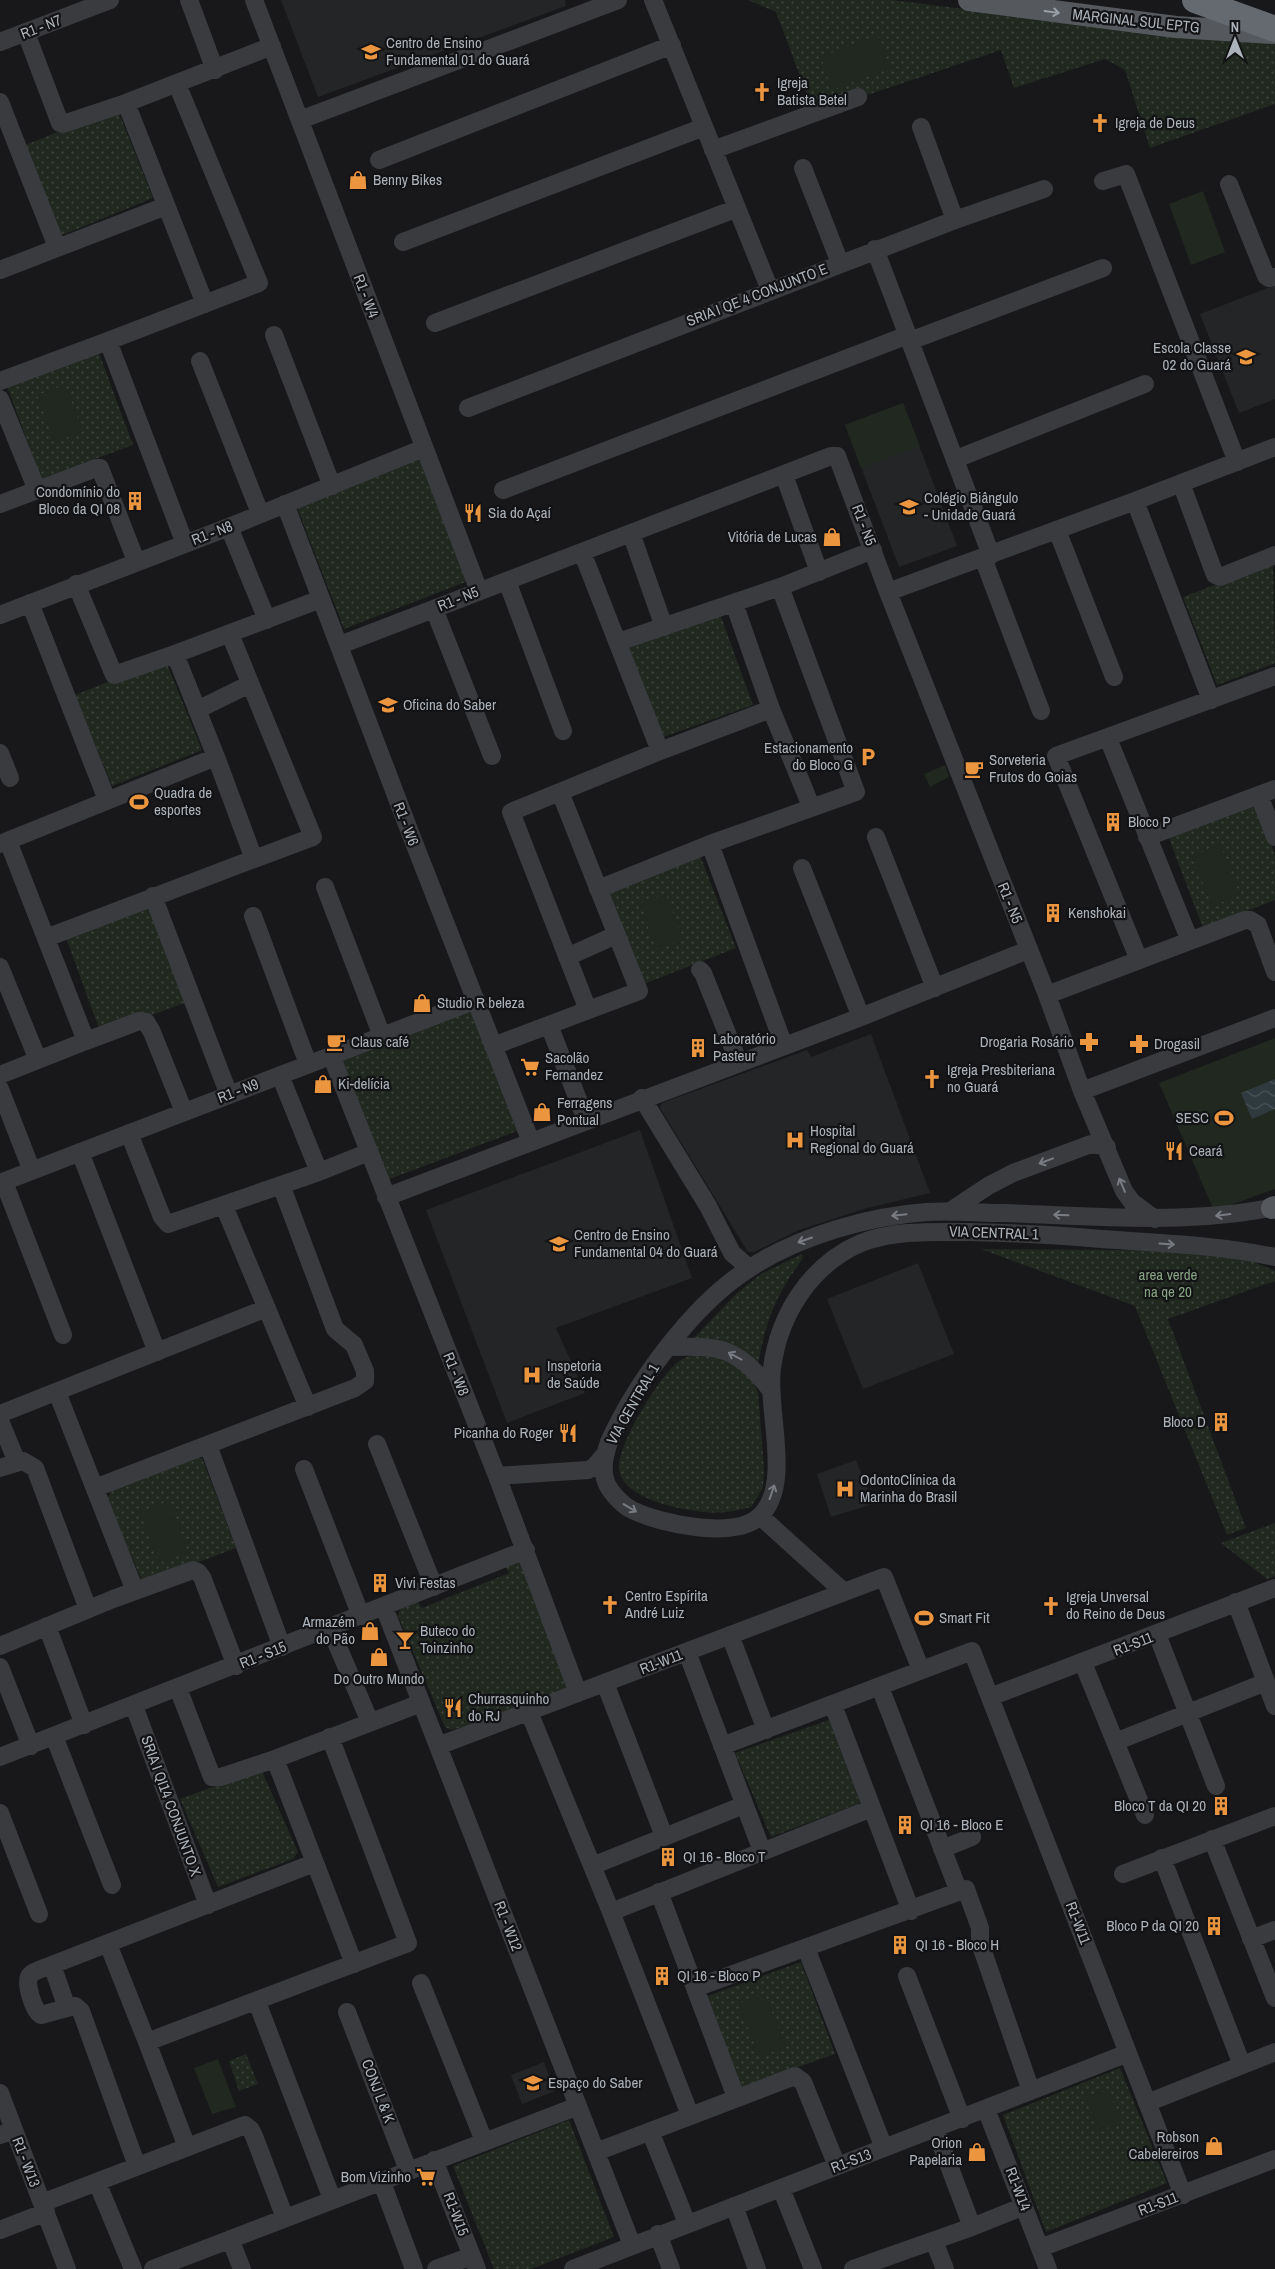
<svg xmlns="http://www.w3.org/2000/svg" width="1275" height="2269" font-family="'Archivo Narrow',sans-serif">
<style>
.built{fill:#242527}
.grass{fill:url(#grass-dots)}
.garden{fill:#202820}
.water{fill:url(#water-waves)}
.lines{fill:none;stroke-linecap:round;stroke-linejoin:round}
.minor{stroke:#393b3f;stroke-width:18}
.major{stroke:#55595e;stroke-width:22}
.highway{stroke:#656a70;stroke-width:26}
.oneway{stroke:#9aa0a7}
.oneway2{stroke:#787c82}
.labels{text-anchor:middle;stroke-width:4.5;stroke-linejoin:round;paint-order:stroke}
.street-label{font-size:15px;fill:#abb2b9;stroke:#131315}
.poi-label{font-size:15px;fill:#abb2b9;stroke:#131315;text-anchor:start}
.park-label{font-size:15px;fill:#86a383;stroke:#131315}
</style>
<defs>
<pattern id="grass-dots" width="8" height="8" patternUnits="userSpaceOnUse" patternTransform="scale(1.25)"><rect width="8" height="8" fill="#202820"/><path d="M2 2h.1M6 6h.1" fill="none" stroke="#3e453e" stroke-width="1.8" stroke-linecap="round"/></pattern>
<pattern id="water-waves" width="16" height="10" patternUnits="userSpaceOnUse" patternTransform="scale(1.25)"><rect width="16" height="10" fill="#2e3a3e"/><path d="M0 5q4-4 8 0t8 0" fill="none" stroke="#4a5458"/></pattern>
</defs>
<rect width="100%" height="100%" fill="#18181a"/>
<path class="built" d="M281 0H565L566 6 318 97Z
M1275 285V399L1239 413 1200 314Z
M903 403 957 546 899 567 845 425Z
M871 1034 930 1193 864 1209 799 1230 754 1252H748L660 1108 662 1103 807 1050 811 1057Z
M640 1130 692 1278 556 1328 585 1393 507 1423 426 1210Z
M918 1263 954 1354 863 1389 827 1299Z
M856 1460 873 1504 831 1517 817 1474Z
M544 2062 555 2091 522 2104 511 2075Z"/>
<path class="grass" d="M748 0H892L1101 26 1275 42V104L1150 148 1125 70 1105 59 1014 88 1001 50 814 113 776 12Z
M117 108 153 198 60 236 23 146Z
M99 353 133 445 41 479 7 386Z
M420 457 468 581 344 629 296 505Z
M1273 563 1275 663 1217 685 1183 597Z
M719 611 753 705 663 737 627 644Z
M165 659 202 750 112 786 75 695Z
M1255 803 1275 855V900L1203 928 1168 836Z
M699 853 736 948 641 985 604 889Z
M150 904 187 1002 101 1034 65 935Z
M472 1009 517 1131 387 1180 341 1058Z
M981 1249 1228 1251 1275 1271V1281L1168 1319 1246 1528 1227 1535 1135 1306Z
M802 1254 803 1258C776 1295 766 1319 758 1365 737 1344 720 1338 691 1341L736 1294 761 1274Z
M708 1354 728 1357 749 1375 758 1392 764 1467 763 1488 751 1507C736 1511 721 1514 705 1512 681 1510 622 1499 619 1469 617 1445 660 1375 679 1361 687 1355 698 1355 708 1354Z
M196 1458H202L236 1548 143 1583 107 1500 112 1488Z
M1275 1523V1576L1267 1579 1221 1543Z
M516 1561 522 1563 572 1688 535 1705 452 1730 445 1727 398 1616 401 1606 417 1600 422 1608 509 1573 504 1564Z
M829 1720 860 1803 771 1837 735 1753Z
M261 1769 298 1852 293 1859 218 1887 180 1799Z
M801 1962 835 2054 741 2087 708 1996Z
M246 2054 258 2084 239 2091 229 2061Z
M1120 2068 1167 2183 1046 2232 1003 2115Z
M569 2120 614 2237 531 2269H494L453 2166Z"/>
<path class="garden" d="M877 35 890 68 832 90 821 57Z
M1203 191 1225 252 1191 265 1169 204Z
M65 385 83 431 55 442 37 395Z
M903 403 920 446 861 468 845 425Z
M945 765 949 777 930 787 924 774Z
M1220 845 1240 895 1212 906 1192 856Z
M666 894 683 940 656 949 640 903Z
M1275 1038V1189L1214 1211 1159 1083Z
M169 1501 188 1552 159 1563 140 1512Z
M764 1994 786 2046 760 2057 738 2004Z
M218 2059 236 2107 212 2114 194 2068Z
M1108 2090 1121 2123 1098 2131 1086 2097Z"/>
<path class="water" d="M1275 1079V1109L1252 1119 1241 1093Z"/>
<g class="lines">
<path class="minor" d="M189 0 215 70
M254 0 479 591
M653 0 770 290
M26 33 60 123 63 124 126 103
M0 42 110 0
M177 84 259 283 108 341 185 544
M0 102 57 247
M300 120 618 0
M713 150 858 97
M379 160 672 45
M803 168 840 263
M1103 181 1126 174 1237 462
M1229 184 1266 276 1269 278 1275 277
M955 220 1044 189
M403 242 704 127
M875 249 991 555
M0 270 166 206
M205 304 126 103 272 46
M435 323 735 209
M274 335 332 486
M910 341 1103 268
M200 361 260 513
M0 381 108 341
M0 399 37 490
M468 408 955 220 921 127
M956 459 1145 384
M784 475 819 572
M1181 483 1215 575 1220 577 1275 555
M503 490 908 335
M1135 501 1211 700
M0 504 96 468H100L136 561
M285 504 411 835 531 1142
M229 527 267 620
M1057 530 1114 677
M631 533 664 627
M582 552 660 751
M983 558 1041 711
M507 581 563 731
M76 584 114 675 175 654
M888 592 1135 501 1275 447
M30 603 107 800
M734 603 771 709
M434 609 492 756
M0 615 229 527 424 448
M230 634 313 837 254 859
M618 642 780 587 873 550
M340 645 831 456H837L888 592 1047 995 1082 1091
M197 710 250 684
M1108 738 1190 941
M0 753 10 778
M1259 795 1275 837
M876 837 935 988
M1147 837 1275 789
M0 844 216 757
M710 844 784 1046
M802 868 861 1017
M325 887 382 1036
M598 889 710 844 856 792 780 587
M153 896 229 1095
M253 916 308 1064
M46 938 254 859 216 757 175 654 321 599
M567 957 616 935
M1139 960 1056 756 1275 676
M0 967 38 1060
M700 970 703 973 739 1063
M1047 995 1245 920H1250L1258 925 1275 972
M588 1010 511 812 660 751 771 709 811 806
M549 1025 586 1120
M86 1041 139 1021 146 1022 152 1032 184 1112
M493 1046 639 991 560 792
M331 1055 497 1476 578 1693
M0 1075 86 1041 8 841
M280 1075 319 1172
M0 1089 32 1171
M642 1098 708 1206 732 1253 749 1268
M129 1133 162 1217 168 1224 319 1172 369 1152
M80 1152 157 1352
M4 1182 63 1335
M0 1183 476 1000
M386 1197 861 1017 1028 950
M224 1206 308 1407
M1275 1207C1186 1225 1094 1216 1004 1213 978 1213 952 1210 927 1212 869 1216 799 1236 750 1268 693 1304 637 1381 609 1442 604 1456 600 1474 609 1488 614 1496 624 1506 632 1510 661 1524 735 1540 760 1516 793 1484 766 1410 772 1368 779 1315 810 1265 861 1243 894 1230 933 1232 969 1232 1013 1233 1057 1235 1101 1239 1159 1243 1218 1245 1275 1257
M949 1212 988 1186 1013 1173 1091 1144 1107 1147
M1155 1219 1132 1202 1124 1191 1082 1091 1275 1018
M668 1347C721 1346 735 1346 770 1389
M57 1392 135 1591
M0 1418 5 1412 267 1308
M0 1421 17 1462
M377 1444 434 1587
M208 1445 282 1647
M0 1468 23 1461 35 1468 88 1609
M304 1469 361 1616
M497 1476 588 1470 594 1467 605 1454
M95 1488 355 1388 365 1381V1371L354 1345 335 1329 281 1185
M760 1516 844 1592
M1236 1602 1275 1706
M384 1607 632 2245
M47 1626 84 1725
M330 1628 370 1722
M1157 1634 1216 1786
M730 1635 766 1730
M0 1646 113 1599 193 1570 198 1572 202 1577 236 1666
M687 1652 762 1851
M1083 1663 1145 1815
M0 1667 31 1746
M605 1683 664 1836
M880 1687 959 1892
M178 1688 212 1777H221L275 1759
M990 1697 1275 1588
M833 1705 911 1911
M134 1706 208 1905
M529 1712 611 1912 690 2115
M54 1736 112 1885
M1115 1742 1266 1682
M438 1746 884 1577 921 1670
M722 1746 972 1651 1183 2195
M0 1757 526 1550
M0 1813 39 1914
M1212 1839 1275 1998
M942 1849 972 1837
M1162 1858 1242 2065
M592 1866 744 1805
M1123 1874 1275 1816
M659 1892 736 2097
M611 1912 872 1808
M1251 1939 1275 1930
M108 1944 147 2042
M806 1948 884 2148
M354 1964 275 1759 421 1703
M52 1965 67 2008 41 2015C34 2012 24 1982 30 1975 35 1970 45 1968 52 1965L314 1863
M907 1976 962 2119
M421 1983 484 2141
M695 1988 966 1889 980 1928V1943L1031 2091
M257 2002 332 2199
M67 2008 75 2006 81 2011 137 2166
M347 2012 408 2170
M0 2093 67 2269
M1147 2103 1275 2052
M986 2109 1048 2269
M935 2128 972 2227
M650 2131 687 2223
M0 2135 14 2130
M187 2147 147 2042 408 1943 330 1737
M596 2152 795 2076 803 2082 837 2166
M434 2160 477 2269
M381 2180 414 2269
M97 2182 133 2269
M781 2188 813 2269
M42 2203 245 2125 251 2130 254 2136 285 2218
M734 2206 757 2269
M0 2230 46 2212
M658 2234 671 2269
M230 2239 242 2269
M934 2241 945 2269
M1040 2248 1275 2159
M153 2269 578 2106
M436 2269 472 2256
M573 2269 1128 2053
M853 2269 972 2227 1024 2206"/>
<path class="major" d="M969 0 1176 27 1273 33
M1272 1208 1275 1207"/>
<path class="highway" d="M1195 0 1275 29"/>
</g>
<defs><path id="oneway-shaft" d="M-6 0H5M1.5-3L5.5 0L1.5 3" fill="none" stroke-width="1.6" stroke-linecap="round" stroke-linejoin="round" transform="scale(1.25)"/></defs>
<use class="oneway" href="#oneway-shaft" transform="translate(1052 12) rotate(8)"/>
<g class="oneway2">
<use href="#oneway-shaft" transform="translate(1046 1161) rotate(159)"/>
<use href="#oneway-shaft" transform="translate(1122 1185) rotate(-113)"/>
<use href="#oneway-shaft" transform="translate(899 1215) rotate(174)"/>
<use href="#oneway-shaft" transform="translate(1061 1215) rotate(-178)"/>
<use href="#oneway-shaft" transform="translate(1223 1215) rotate(173)"/>
<use href="#oneway-shaft" transform="translate(805 1240) rotate(161)"/>
<use href="#oneway-shaft" transform="translate(1167 1244) rotate(4)"/>
<use href="#oneway-shaft" transform="translate(735 1356) rotate(-152)"/>
<use href="#oneway-shaft" transform="translate(772 1492) rotate(-71)"/>
<use href="#oneway-shaft" transform="translate(630 1508) rotate(31)"/>
</g>
<defs>
<g id="school-bare" transform="scale(1.5)"><path d="M0-5L7-2L0 1L-7-2ZM-4 1L0 2.5L4 1V4Q0 6-4 4Z" fill="#eb953f" stroke="#131315" stroke-width="2.5" paint-order="stroke"/></g>
<g id="church-bare" transform="scale(1.5)"><path d="M-1.2-6h2.4v3.5h3.3v2.4h-3.3V6h-2.4V-.1h-3.3v-2.4h3.3Z" fill="#eb953f" stroke="#131315" stroke-width="2.5" paint-order="stroke"/></g>
<g id="shop-bare" transform="scale(1.5)"><path d="M-5-2.5h2.3a2.7 3.5 0 0 1 5.4 0H5L5.5 6h-11ZM-1.5-2.5h3a1.5 2.3 0 0 0-3 0Z" fill="#eb953f" stroke="#131315" stroke-width="2.5" paint-order="stroke"/></g>
<g id="building-bare" transform="scale(1.5)"><path d="M-4-6H4V6H1V3H-1V6H-4ZM-2.5-4.3h1.7v1.8h-1.7ZM.8-4.3h1.7v1.8H.8ZM-2.5-1h1.7V.8h-1.7ZM.8-1h1.7V.8H.8Z" fill="#eb953f" stroke="#131315" stroke-width="2.5" paint-order="stroke"/></g>
<g id="restaurant-bare" transform="scale(1.5)"><path d="M-5-6h1v4h1v-4h1v4h1v-4h1v5L-1.5 .5V6h-2V.5L-5-1ZM5-6V6H3V1.5H1.5Q1.5-4 5-6Z" fill="#eb953f" stroke="#131315" stroke-width="2.5" paint-order="stroke"/></g>
<g id="parking-bare" transform="scale(1.5)"><path d="M-3.5-5.5H1a3.5 3.5 0 0 1 0 7H-1V5.5H-3.5ZM-1-3.4V-.6H.8a1.4 1.4 0 0 0 0-2.8Z" fill="#eb953f" stroke="#131315" stroke-width="2.5" paint-order="stroke"/></g>
<g id="cafe-bare" transform="scale(1.5)"><path d="M-5.5-4.5H6V0H3Q3 3.5 0 3.5H-2.5Q-5.5 3.5-5.5 0ZM3-3.2v2h1.7v-2ZM-6 4.5H4V6H-6Z" fill="#eb953f" stroke="#131315" stroke-width="2.5" paint-order="stroke"/></g>
<g id="stadium-bare" transform="scale(1.5)"><path d="M0-5a6.5 5 0 1 0 0 10a6.5 5 0 1 0 0-10ZM-3.5-1.8h7v3.6h-7Z" fill="#eb953f" stroke="#131315" stroke-width="2.5" paint-order="stroke"/></g>
<g id="pharmacy-bare" transform="scale(1.5)"><path d="M-2-6h4v4h4v4h-4v4h-4v-4h-4v-4h4Z" fill="#eb953f" stroke="#131315" stroke-width="2.5" paint-order="stroke"/></g>
<g id="supermarket-bare" transform="scale(1.5)"><path d="M-6-5.5h2.5l.6 2H6L4.5 2H-2.5L-4.4-4H-6ZM-1.5 3.2a1.3 1.3 0 1 0 .1 0ZM3 3.2a1.3 1.3 0 1 0 .1 0Z" fill="#eb953f" stroke="#131315" stroke-width="2.5" paint-order="stroke"/></g>
<g id="hospital-bare" transform="scale(1.5)"><path d="M-5-5h3v3.5h4V-5h3V5h-3V1.5h-4V5h-3Z" fill="#eb953f" stroke="#131315" stroke-width="2.5" paint-order="stroke"/></g>
<g id="bar-bare" transform="scale(1.5)"><path d="M-6-5H6L.8 .8V4.5H3.5V6h-7V4.5H-.8V.8Z" fill="#eb953f" stroke="#131315" stroke-width="2.5" paint-order="stroke"/></g>
</defs>
<g fill-rule="evenodd">
<use href="#school-bare" x="371" y="52"/>
<use href="#church-bare" x="762" y="92"/>
<use href="#church-bare" x="1100" y="123"/>
<use href="#shop-bare" x="358" y="180"/>
<use href="#school-bare" x="1246" y="357"/>
<use href="#building-bare" x="135" y="501"/>
<use href="#school-bare" x="909" y="507"/>
<use href="#restaurant-bare" x="473" y="513"/>
<use href="#shop-bare" x="832" y="537"/>
<use href="#school-bare" x="388" y="705"/>
<use href="#parking-bare" x="868" y="757"/>
<use href="#cafe-bare" x="974" y="769"/>
<use href="#stadium-bare" x="139" y="802"/>
<use href="#building-bare" x="1113" y="822"/>
<use href="#building-bare" x="1053" y="913"/>
<use href="#shop-bare" x="422" y="1003"/>
<use href="#cafe-bare" x="336" y="1042"/>
<use href="#pharmacy-bare" x="1089" y="1042"/>
<use href="#pharmacy-bare" x="1139" y="1044"/>
<use href="#building-bare" x="698" y="1048"/>
<use href="#supermarket-bare" x="530" y="1067"/>
<use href="#church-bare" x="932" y="1079"/>
<use href="#shop-bare" x="323" y="1084"/>
<use href="#shop-bare" x="542" y="1112"/>
<use href="#stadium-bare" x="1224" y="1118"/>
<use href="#hospital-bare" x="795" y="1140"/>
<use href="#restaurant-bare" x="1174" y="1151"/>
<use href="#school-bare" x="559" y="1244"/>
<use href="#hospital-bare" x="532" y="1375"/>
<use href="#building-bare" x="1221" y="1422"/>
<use href="#restaurant-bare" x="568" y="1433"/>
<use href="#hospital-bare" x="845" y="1489"/>
<use href="#building-bare" x="380" y="1583"/>
<use href="#church-bare" x="610" y="1605"/>
<use href="#church-bare" x="1051" y="1606"/>
<use href="#stadium-bare" x="924" y="1618"/>
<use href="#shop-bare" x="370" y="1631"/>
<use href="#bar-bare" x="405" y="1640"/>
<use href="#shop-bare" x="379" y="1657"/>
<use href="#restaurant-bare" x="453" y="1708"/>
<use href="#building-bare" x="1221" y="1806"/>
<use href="#building-bare" x="905" y="1825"/>
<use href="#building-bare" x="668" y="1857"/>
<use href="#building-bare" x="1214" y="1926"/>
<use href="#building-bare" x="900" y="1945"/>
<use href="#building-bare" x="662" y="1976"/>
<use href="#school-bare" x="533" y="2083"/>
<use href="#shop-bare" x="1214" y="2146"/>
<use href="#shop-bare" x="977" y="2152"/>
<use href="#supermarket-bare" x="426" y="2177"/>
</g>
<g class="labels">
<g class="street-label">
<text transform="translate(1136 21) rotate(6)" y="5">MARGINAL SUL EPTG</text>
<text transform="translate(41 27) rotate(-21)" y="5">R1 - N7</text>
<text transform="translate(757 295) rotate(-21)" y="5">SRIA I QE 4 CONJUNTO E</text>
<text transform="translate(366 296) rotate(69)" y="5">R1 - W4</text>
<text transform="translate(864 525) rotate(69)" y="5">R1 - N5</text>
<text transform="translate(212 533) rotate(-21)" y="5">R1 - N8</text>
<text transform="translate(458 599) rotate(-22)" y="5">R1 - N5</text>
<text transform="translate(406 824) rotate(69)" y="5">R1 - W6</text>
<text transform="translate(1010 903) rotate(68)" y="5">R1 - N5</text>
<text transform="translate(238 1091) rotate(-21)" y="5">R1 - N9</text>
<text transform="translate(994 1233) rotate(2)" y="5">VIA CENTRAL 1</text>
<text transform="translate(456 1374) rotate(68)" y="5">R1 - W8</text>
<text transform="translate(633 1404) rotate(-60)" y="5">VIA CENTRAL 1</text>
<text transform="translate(1133 1644) rotate(-21)" y="5">R1-S11</text>
<text transform="translate(263 1655) rotate(-22)" y="5">R1 - S15</text>
<text transform="translate(661 1662) rotate(-21)" y="5">R1-W11</text>
<text transform="translate(171 1806) rotate(70)" y="5">SRIA I QI14 CONJUNTO X</text>
<text transform="translate(1078 1923) rotate(69)" y="5">R1-W11</text>
<text transform="translate(508 1926) rotate(69)" y="5">R1 - W12</text>
<text transform="translate(378 2091) rotate(69)" y="5">CONJ L &amp; K</text>
<text transform="translate(851 2161) rotate(-21)" y="5">R1-S13</text>
<text transform="translate(26 2162) rotate(69)" y="5">R1 - W13</text>
<text transform="translate(1018 2189) rotate(69)" y="5">R1-W14</text>
<text transform="translate(1158 2204) rotate(-21)" y="5">R1-S11</text>
<text transform="translate(456 2214) rotate(69)" y="5">R1-W15</text>
</g>
<g class="poi-label">
<text x="386" y="48">Centro de Ensino<tspan x="386" dy="17">Fundamental 01 do Guará</tspan></text>
<text x="777" y="88">Igreja<tspan x="777" dy="17">Batista Betel</tspan></text>
<text x="1115" y="128">Igreja de Deus</text>
<text x="373" y="185">Benny Bikes</text>
<text x="1231" y="353" text-anchor="end">Escola Classe<tspan x="1231" dy="17">02 do Guará</tspan></text>
<text x="120" y="497" text-anchor="end">Condomínio do<tspan x="120" dy="17">Bloco da QI 08</tspan></text>
<text x="924" y="503">Colégio Biângulo<tspan x="924" dy="17">- Unidade Guará</tspan></text>
<text x="488" y="518">Sia do Açaí</text>
<text x="817" y="542" text-anchor="end">Vitória de Lucas</text>
<text x="403" y="710">Oficina do Saber</text>
<text x="853" y="753" text-anchor="end">Estacionamento<tspan x="853" dy="17">do Bloco G</tspan></text>
<text x="989" y="765">Sorveteria<tspan x="989" dy="17">Frutos do Goias</tspan></text>
<text x="154" y="798">Quadra de<tspan x="154" dy="17">esportes</tspan></text>
<text x="1128" y="827">Bloco P</text>
<text x="1068" y="918">Kenshokai</text>
<text x="437" y="1008">Studio R beleza</text>
<text x="713" y="1044">Laboratório<tspan x="713" dy="17">Pasteur</tspan></text>
<text x="351" y="1047">Claus café</text>
<text x="1074" y="1047" text-anchor="end">Drogaria Rosário</text>
<text x="1154" y="1049">Drogasil</text>
<text x="545" y="1063">Sacolão<tspan x="545" dy="17">Fernandez</tspan></text>
<text x="947" y="1075">Igreja Presbiteriana<tspan x="947" dy="17">no Guará</tspan></text>
<text x="338" y="1089">Ki-delícia</text>
<text x="557" y="1108">Ferragens<tspan x="557" dy="17">Pontual</tspan></text>
<text x="1209" y="1123" text-anchor="end">SESC</text>
<text x="810" y="1136">Hospital<tspan x="810" dy="17">Regional do Guará</tspan></text>
<text x="1189" y="1156">Ceará</text>
<text x="574" y="1240">Centro de Ensino<tspan x="574" dy="17">Fundamental 04 do Guará</tspan></text>
<text x="547" y="1371">Inspetoria<tspan x="547" dy="17">de Saúde</tspan></text>
<text x="1206" y="1427" text-anchor="end">Bloco D</text>
<text x="553" y="1438" text-anchor="end">Picanha do Roger</text>
<text x="860" y="1485">OdontoClínica da<tspan x="860" dy="17">Marinha do Brasil</tspan></text>
<text x="395" y="1588">Vivi Festas</text>
<text x="625" y="1601">Centro Espírita<tspan x="625" dy="17">André Luiz</tspan></text>
<text x="1066" y="1602">Igreja Unversal<tspan x="1066" dy="17">do Reino de Deus</tspan></text>
<text x="939" y="1623">Smart Fit</text>
<text x="355" y="1627" text-anchor="end">Armazém<tspan x="355" dy="17">do Pão</tspan></text>
<text x="420" y="1636">Buteco do<tspan x="420" dy="17">Toinzinho</tspan></text>
<text x="379" y="1684" text-anchor="middle">Do Outro Mundo</text>
<text x="468" y="1704">Churrasquinho<tspan x="468" dy="17">do RJ</tspan></text>
<text x="1206" y="1811" text-anchor="end">Bloco T da QI 20</text>
<text x="920" y="1830">QI 16 - Bloco E</text>
<text x="683" y="1862">QI 16 - Bloco T</text>
<text x="1199" y="1931" text-anchor="end">Bloco P da QI 20</text>
<text x="915" y="1950">QI 16 - Bloco H</text>
<text x="677" y="1981">QI 16 - Bloco P</text>
<text x="548" y="2088">Espaço do Saber</text>
<text x="1199" y="2142" text-anchor="end">Robson<tspan x="1199" dy="17">Cabelereiros</tspan></text>
<text x="962" y="2148" text-anchor="end">Orion<tspan x="962" dy="17">Papelaria</tspan></text>
<text x="411" y="2182" text-anchor="end">Bom Vizinho</text>
</g>
<g class="park-label">
<text x="1168" y="1280">area verde<tspan x="1168" dy="17">na qe 20</tspan></text>
</g>
</g>
<g transform="translate(1235 40)" stroke="#131315" stroke-width="4" paint-order="stroke">
<path d="M0-4L9 19L0 12L-9 19Z" fill="#abb2b9"/>
<text y="-8" font-size="14" font-weight="bold" text-anchor="middle" fill="#abb2b9">N</text>
</g>
</svg>
